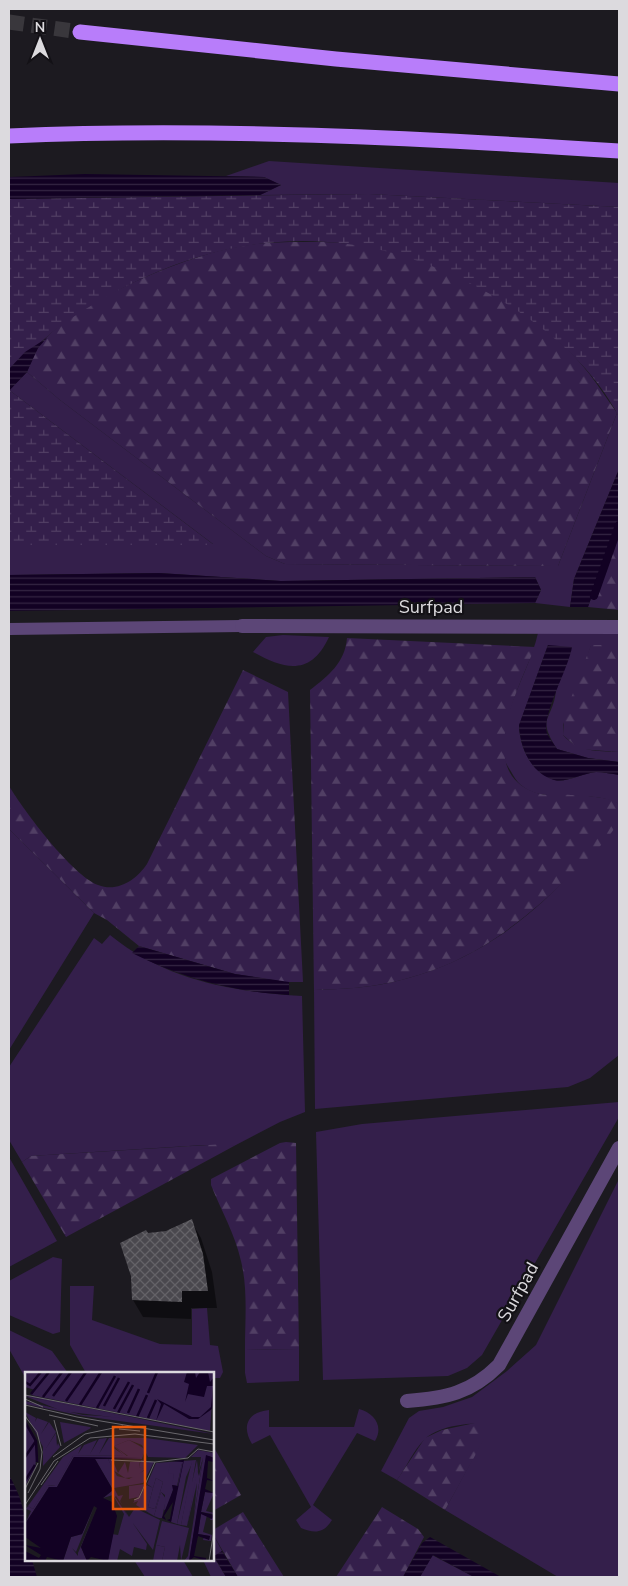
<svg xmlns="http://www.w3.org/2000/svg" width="628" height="1586" font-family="'Nunito Sans',sans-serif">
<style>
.green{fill:#341f4b}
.forest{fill:url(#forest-firs)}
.wetland{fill:url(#wetland-marsh)}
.water{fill:url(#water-rules)}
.shadow{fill:#0007}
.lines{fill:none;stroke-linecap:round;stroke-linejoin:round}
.stream{stroke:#120123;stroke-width:8}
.building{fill:url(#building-cross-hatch)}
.motorway-tunnel{stroke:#39373c;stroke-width:15;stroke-dasharray:15 8;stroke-linecap:butt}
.service{stroke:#5c4677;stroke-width:12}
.minor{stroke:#5c4677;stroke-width:14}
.motorway{stroke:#b87dfa;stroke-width:15}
.labels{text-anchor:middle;stroke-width:4.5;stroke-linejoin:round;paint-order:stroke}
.street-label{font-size:18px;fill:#dcdade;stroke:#131116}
.inset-river{fill:none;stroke:#120123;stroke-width:2.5}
.inset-road{fill:none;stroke:#69676c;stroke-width:1}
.view{fill:#e8590c;fill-opacity:0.15;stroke:#e8590c;stroke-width:2.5}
.inset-edge{fill:none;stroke:#dcdade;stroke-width:2.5}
</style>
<defs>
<pattern id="forest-firs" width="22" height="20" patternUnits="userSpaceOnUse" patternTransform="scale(1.25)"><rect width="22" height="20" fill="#341f4b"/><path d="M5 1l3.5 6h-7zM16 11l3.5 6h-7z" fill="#513f64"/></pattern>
<pattern id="wetland-marsh" width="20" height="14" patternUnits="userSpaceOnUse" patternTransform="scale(1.25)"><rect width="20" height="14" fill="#341f4b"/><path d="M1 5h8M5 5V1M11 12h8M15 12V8" fill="none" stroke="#513f64"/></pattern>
<pattern id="water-rules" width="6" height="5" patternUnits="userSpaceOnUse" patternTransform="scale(1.25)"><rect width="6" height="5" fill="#120123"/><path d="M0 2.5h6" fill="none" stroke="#342542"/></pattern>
<pattern id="building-cross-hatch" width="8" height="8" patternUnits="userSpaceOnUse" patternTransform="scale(1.25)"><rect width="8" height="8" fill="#4a484e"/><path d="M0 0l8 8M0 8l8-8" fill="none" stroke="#646267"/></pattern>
</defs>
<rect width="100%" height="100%" fill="#1c1a20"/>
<path class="green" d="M269 161 619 183V207L369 194 260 195 281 185 264 177 226 176Z
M27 372 60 400 266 556 285 564 558 566 617 413 619 417V469L574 579 570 607 535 603 541 590 535 577 281 581 159 573 9 575V545L213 544 9 390Z
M619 632V645L591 646 563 725V735C578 752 597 751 619 752V762L588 758 557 749C536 716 552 722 556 691 558 678 551 658 548 645L519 726C520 748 531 773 555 780 566 783 584 773 596 772 604 772 612 774 619 775V804C595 791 565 799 540 794 529 792 518 785 513 775 509 768 504 762 503 754 498 717 530 670 538 633Z
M283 635 329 637C311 676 285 670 253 652L266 637Z
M619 819V1055L590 1078 568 1087 315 1109 314 990C333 989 352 989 371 986 454 973 518 932 574 870 589 854 608 838 619 819Z
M9 829 94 913 9 1050Z
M110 935C165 980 233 992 302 996L305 1112 280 1122 234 1146 204 1145 31 1156 22 1162 9 1140V1067L94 938 102 944Z
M619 1102V1117L482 1355 467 1368 448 1376 323 1380 316 1132 362 1124Z
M9 1157 57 1241 9 1267Z
M619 1179V1577H558L445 1510 492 1423C473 1423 441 1424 425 1439 414 1449 406 1468 397 1480L381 1471 409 1418 419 1411 443 1407 472 1397 507 1371 536 1345Z
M53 1257 62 1259 60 1332 53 1334 9 1315V1281Z
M70 1286H94L92 1320 160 1344 192 1345V1309L207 1308 210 1345 218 1346 223 1372 220 1378H213L212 1374 86 1373 70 1345Z
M9 1330 52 1351 68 1373 26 1374V1379L9 1349Z
M245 1349 299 1350V1381L247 1383 245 1373Z
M359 1409C374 1413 384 1426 375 1441L357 1433 313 1505 332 1520C324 1533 315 1534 301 1528L296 1520 311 1507 270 1435 252 1444C241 1426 248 1412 269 1410V1427H354Z
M213 1534 222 1551 214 1557 226 1577H211L203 1560H212Z
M432 1555 474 1577H420Z
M134 1560H183L193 1577H145Z"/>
<path class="forest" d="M323 242C336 243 351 243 364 245 436 256 520 303 571 353 589 371 603 393 617 413L558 566 285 564 266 556 60 400 27 372C30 364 34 355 38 348 67 305 181 258 232 248 262 241 292 242 323 242Z
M619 519V610L588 607Z
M347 638 535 647C520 685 474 770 534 792 546 797 559 794 571 795 585 795 599 797 613 800L619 804C619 808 620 814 619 819 616 832 586 861 575 871 513 932 459 972 371 986 352 989 333 989 314 990L310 690C328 676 345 663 347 638Z
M591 645H619V752L579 749 563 735 564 717Z
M243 670 288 692 303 982H285L235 974 139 946 107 920 94 913 9 829V786C24 811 72 875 98 885 118 893 137 879 147 864Z
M286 1142 296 1143 299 1350 245 1349C245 1320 248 1289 241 1261 235 1234 221 1210 211 1185V1179L280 1143Z
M225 1144 234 1146 66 1237 22 1162 31 1156Z
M475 1423H493L445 1510 397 1480 425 1438 442 1430Z
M212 1444 241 1495 213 1511H212Z
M382 1507 418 1529 424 1537 403 1577H336Z
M243 1512 284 1577H238L213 1534V1530Z"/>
<path class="wetland" d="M369 194 619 207V417C592 364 541 323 490 294 345 211 203 230 67 321 47 335 28 354 9 369V199Z
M9 390 214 545H9Z"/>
<path class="water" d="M85 174 264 177 281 185 260 195 9 199V177Z
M47 338 38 348 27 372 9 391V369L25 352Z
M619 469V519L588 607H570L574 579Z
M159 573 281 581 535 577 541 590 535 603 9 611V575Z
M548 645 572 647C569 667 541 717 547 733 549 738 554 744 557 749L588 758 619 762V775C612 774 604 772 596 772 584 773 566 783 554 780 531 773 520 748 519 725Z
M139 946 235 974 289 982V995C233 992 182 978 132 953Z
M9 1475C27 1507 26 1523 26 1560H32L37 1577H9Z
M430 1537 501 1577H474L433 1555 420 1577H403L422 1543Z
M222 1551 238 1577H226L214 1556Z"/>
<path class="shadow" d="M191 1221 201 1238 212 1272 217 1308H191V1319L143 1317 133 1300 167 1232Z"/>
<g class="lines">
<path class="stream" d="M594 596 619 525"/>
</g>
<path class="building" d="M192 1219 203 1254 208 1291H182V1302L132 1300 131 1276 120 1243 146 1230 148 1233 166 1231Z"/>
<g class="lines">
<path class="motorway-tunnel" d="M9 22 80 32"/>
<path class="service" d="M9 629 242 626"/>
<path class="minor" d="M242 626 619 627
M407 1401C446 1398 471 1393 499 1365L619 1148"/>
<path class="motorway" d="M80 32 336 59 619 84
M9 136C209 127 419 138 619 151"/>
</g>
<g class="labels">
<g class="street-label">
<text x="431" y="613">Surfpad</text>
<text transform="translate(518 1292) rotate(-61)" y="6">Surfpad</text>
</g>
</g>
<g transform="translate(25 1372)">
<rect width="189" height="189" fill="#1c1a20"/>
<path d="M0 24V23L189 62 58 44 0 32V29L58 43 94 45ZM0 51 8 62 12 81 10 96 0 114ZM89 74 102 84H116L120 78 117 87 49 85 32 115H24L0 152 6 139 1 137 3 134 8 137 22 113 30 114 48 84 98 83ZM173 78 189 81V86L184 84 181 90 164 189H159L163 184 178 86 174 99 176 85H166ZM70 87H83L92 104 104 107 120 98 114 95 116 88 129 90 118 111 89 116 93 124 98 123 95 129 98 134 91 124 90 125 122 172 121 178 109 175 107 184 95 177 92 189H83L87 162 93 163 99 142 88 123 78 126 88 118ZM171 88 167 111 172 88 173 98 162 154 156 153 168 89 161 105 152 152 146 150 157 91 149 102 148 118 142 137 139 138 140 123 136 120 129 144 111 133 113 129 108 131 122 113 128 116 123 135 130 137 138 110 131 106 128 116 122 112 131 91ZM120 112 113 125 104 127V114ZM180 120 189 121 181 139 189 141V148H185L188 142 176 140ZM69 135 51 180 47 176 53 184V181L72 136 56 175 62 189H38L46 165 57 162ZM98 135 104 145 110 136 135 148 128 178 104 146ZM176 142 182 143 178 160 187 163 186 169 178 168 179 164 184 168 185 164 173 162ZM137 149 164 156 156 189 155 173 152 189H137L140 175 131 173Z" fill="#341f4b"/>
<path d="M104 68 120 77 117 84H103L89 74ZM178 86 169 143 172 111 162 154 172 98 174 104ZM83 87H87L93 101 100 90 103 101 105 90 115 89 114 95 120 97 111 105 100 106 88 98ZM167 89H169L156 153 152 152ZM145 91H157L152 114 147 113 149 102 143 101ZM131 106 138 110 130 137 123 135 128 116 133 119 128 116ZM136 120 141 127 137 146H134L137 135 134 146 129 144ZM131 173 140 175 137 189H128Z" fill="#341f4b"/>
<path d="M0 24 94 44 119 49 37 39ZM0 40 11 46 10 50 12 46 23 50 16 62 24 50 31 60 20 78 31 61 32 74 33 71 35 75 18 94V75ZM35 50 65 55 66 56 39 71ZM82 66 74 82 84 66H121L173 73 160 86 123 85 117 73 104 68 87 75 99 83 48 84 31 114 23 113 8 137 3 134 38 85 57 73 53 82 59 73 72 68 65 82 74 67Z" fill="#341f4b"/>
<path d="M0 0H189L185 59 6 23 10 18 0 15Z" fill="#341f4b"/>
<path d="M162 0H170L171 6 175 0H183L185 10 189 5 188 33 187 37 173 47H164L139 32 131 49 136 32 132 27 167 45H175L186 35 188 14H182L179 25 163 22 160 30 164 12 159 10ZM181 83 189 86V90L183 89 182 106 189 109 182 108 180 117 189 121 180 120 176 140 189 143 187 147 176 142 173 162 185 164 184 168 173 164 169 184 181 186V189L169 185 164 189ZM49 85 116 86 70 87 88 118 78 126 87 130 92 144 83 189 66 185 62 189 56 175 72 136 69 134 57 162 46 165 38 189 22 185 20 189H0V179L14 186 16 183 0 173 16 176 0 165V152L24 115H32ZM159 88 146 150 142 148 145 147 148 130 139 144 141 148 137 146 148 118 147 113 153 114 158 90 146 89Z" fill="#120123"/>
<path class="inset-river" d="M0 10 5 13 16 0M123 21 132 0M6 22 24 0M28 24 46 0M18 25 37 0M41 29 61 0M55 33 76 0M79 34 94 6M72 36 90 4M89 37 104 10M93 41 108 13M103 41 114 17M112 45 122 23M123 46 131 28M0 50 11 69 12 90M0 85 11 69M0 109 10 93"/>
<path class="inset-road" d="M0 23 189 60M0 27 18 35M0 33 52 45 189 68M24 43 73 54M0 44 12 60 17 80 15 97 3 121M29 48 36 74M94 57 115 59M28 85 60 62 98 54M86 88 130 90 163 86 173 77 189 80M16 113 33 89M0 117 13 91M109 128 114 126 130 90M0 133 29 89 65 66 110 62 189 72M184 189 189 158"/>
<path class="view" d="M88 55H120V137H88Z"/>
<rect width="189" height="189" class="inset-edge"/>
</g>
<rect width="628" height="1586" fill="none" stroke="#dcdade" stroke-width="20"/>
<g transform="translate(40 40)" stroke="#131116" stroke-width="4" paint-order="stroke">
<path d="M0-4L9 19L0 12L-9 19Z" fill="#dcdade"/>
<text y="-8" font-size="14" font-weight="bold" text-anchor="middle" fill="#dcdade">N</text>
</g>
</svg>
